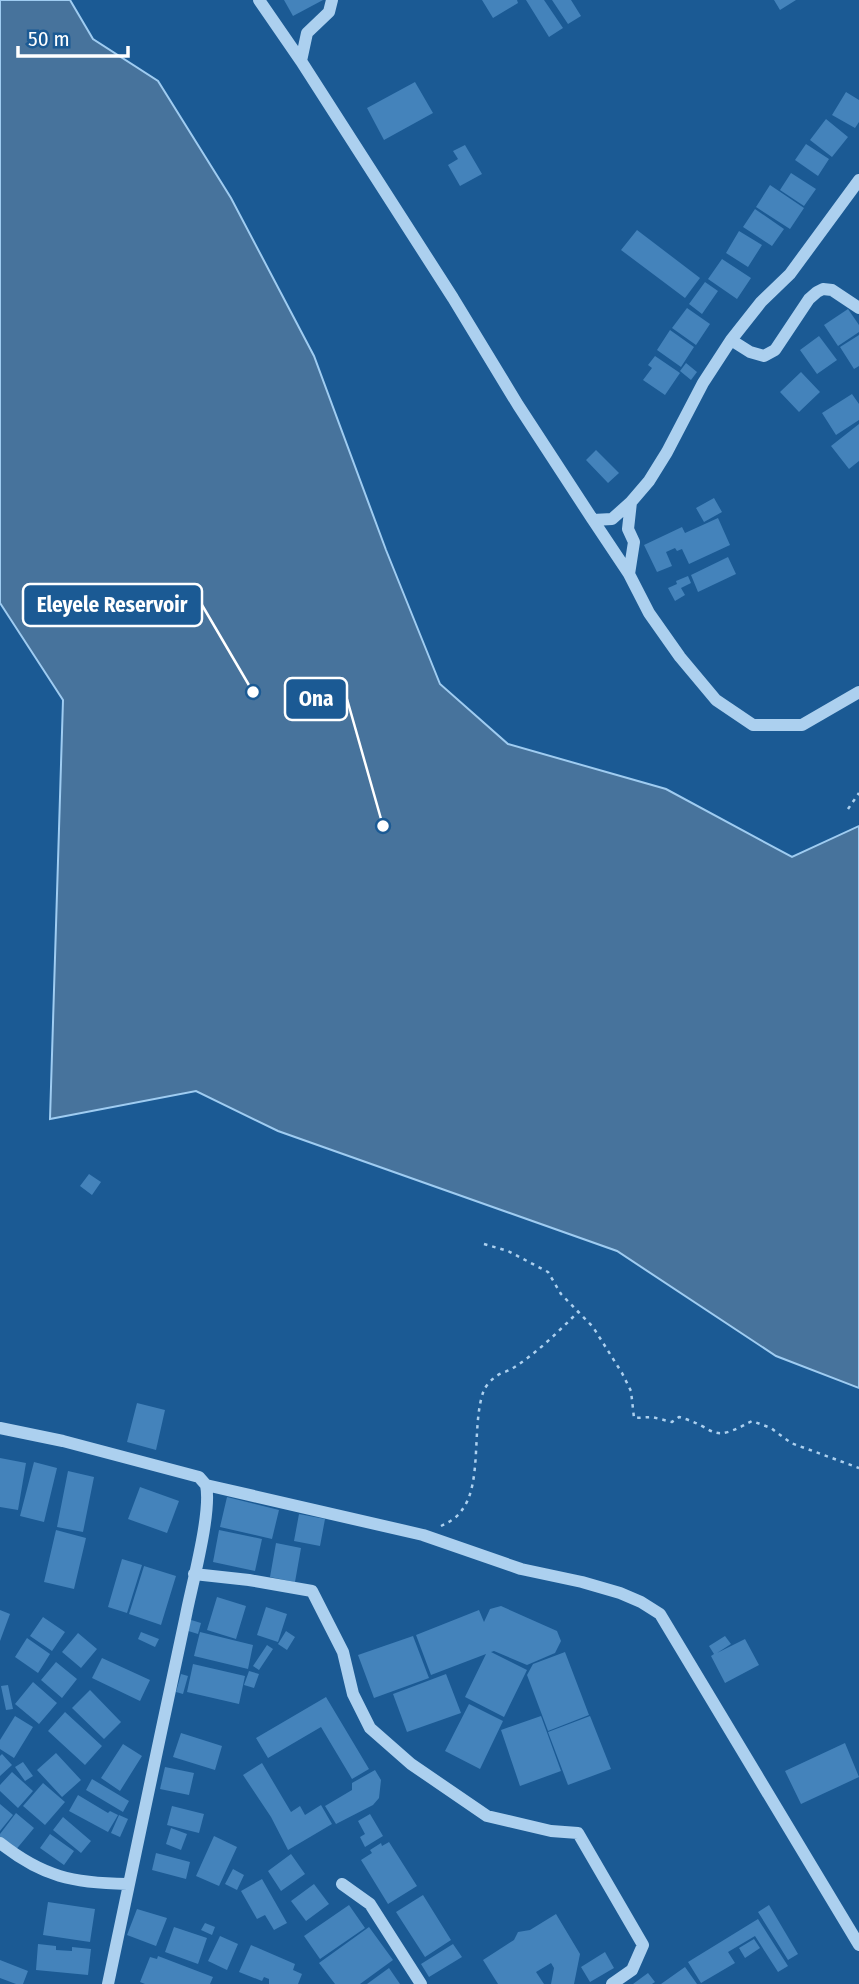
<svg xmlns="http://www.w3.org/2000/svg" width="859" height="1984" viewBox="0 0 859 1984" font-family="'Fira Sans Condensed',sans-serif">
	<rect width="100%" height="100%" fill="#1b5a94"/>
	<!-- water -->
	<path fill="#47739c" stroke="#9fccf1" stroke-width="2" d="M0,0H70L93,39L158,81L231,198L314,356L386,550L440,684L508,744L666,789L792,857L859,826V1388L776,1356L617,1251L278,1131L196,1091L50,1119L63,700L0,603Z"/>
	<!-- building -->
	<path fill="#4483bb" d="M284,0H323L293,16Z
		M482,0H517L518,3L493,18Z
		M526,0H544L563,28L549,37Z
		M552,0H571L581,16L568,24Z
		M774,0H796L780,10Z
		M415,82L433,113L384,140L367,108Z
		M846,92L859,100V122L855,128L832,115Z
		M826,119L848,137L832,157L810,140Z
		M806,144L829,159L818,176L795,160Z
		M465,145L482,174L460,186L448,165L458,159L453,151Z
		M791,173L816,189L804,206L780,190Z
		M770,185L804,208L790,229L756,207Z
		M755,209L784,229L772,246L743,227Z
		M637,230L700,278L685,298L621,250Z
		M739,231L762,245L748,267L726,253Z
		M722,259L751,278L737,299L708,279Z
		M705,282L718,291L702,314L689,304Z
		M687,308L710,324L696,345L672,328Z
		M848,309L859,325V332L838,346L824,325Z
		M670,330L694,347L681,367L657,350Z
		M859,335V366L854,369L840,347Z
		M819,336L837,360L817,374L800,350Z
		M655,356L680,373L665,395L643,380L652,368L648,365Z
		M686,363L697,372L691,380L680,371Z
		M801,372L820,392L799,412L780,392Z
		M852,394L859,404V420L836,435L822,413Z
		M859,424V461L849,469L831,446Z
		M596,450L619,473L608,483L586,460Z
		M714,498L722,512L704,522L696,508Z
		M718,518L730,545L689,564L682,549L677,551L675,548L666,552L672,566L657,572L644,545L682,527L685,533Z
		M728,557L736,574L698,592L691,575Z
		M688,576L691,583L681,588L685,595L675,601L668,588L677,584L676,581Z
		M89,1174L101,1182L92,1195L80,1186Z
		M137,1403L165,1410L156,1450L127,1442Z
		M0,1458L26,1463L18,1510L0,1507Z
		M34,1462L57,1468L44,1522L20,1516Z
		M68,1471L94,1477L83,1532L57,1527Z
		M140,1487L179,1501L167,1533L128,1519Z
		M227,1497L279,1510L272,1539L220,1527Z
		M299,1514L325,1519L320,1546L294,1541Z
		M56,1530L86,1538L74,1589L44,1582Z
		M219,1530L262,1539L255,1571L213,1562Z
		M276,1543L301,1548L295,1582L270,1577Z
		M122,1559L142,1565L127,1613L108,1607Z
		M144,1566L176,1576L161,1625L129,1614Z
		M217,1597L246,1606L236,1639L207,1630Z
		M501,1606L557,1631L561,1641L555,1653L527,1665L494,1651L491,1652L527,1670L504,1717L465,1697L486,1654L431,1675L416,1635L479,1610L484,1622L490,1609Z
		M266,1607L287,1614L278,1642L257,1635Z
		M0,1610L10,1614L0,1641Z
		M43,1617L65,1632L52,1651L30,1636Z
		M188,1619L201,1623L198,1634L185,1630Z
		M286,1631L295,1637L287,1650L278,1644Z
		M141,1632L159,1639L155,1647L138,1639Z
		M200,1632L253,1645L248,1669L194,1656Z
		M78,1633L97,1649L81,1668L62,1652Z
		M413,1636L429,1678L374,1698L358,1655Z
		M725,1636L731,1644L717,1653L745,1639L759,1665L725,1683L711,1656L714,1654L709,1646Z
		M27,1638L50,1654L38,1673L15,1657Z
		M267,1645L273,1649L259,1670L253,1666Z
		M565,1652L589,1715L548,1731L527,1675L533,1664Z
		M102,1658L150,1680L140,1701L92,1678Z
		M56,1662L77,1679L62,1698L41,1680Z
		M193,1664L245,1676L239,1704L187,1692Z
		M249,1671L259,1674L254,1688L244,1685Z
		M181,1674L188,1676L183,1694L176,1692Z
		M446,1674L461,1713L407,1732L393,1694Z
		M33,1682L57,1703L39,1724L15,1704Z
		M8,1685L13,1709L6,1710L1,1686Z
		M90,1690L121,1722L104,1739L72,1708Z
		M326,1697L369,1769L352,1779L321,1727L268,1758L256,1738Z
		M469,1704L503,1721L480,1769L445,1751Z
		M65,1712L102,1746L85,1765L48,1731Z
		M15,1716L33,1727L14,1758L0,1749V1740Z
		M541,1716L561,1771L520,1786L501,1730Z
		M590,1716L611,1769L568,1785L548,1732Z
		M181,1733L222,1746L215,1770L173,1757Z
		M845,1743L859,1777L801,1804L785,1771Z
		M123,1744L142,1756L120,1791L101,1778Z
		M56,1753L81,1780L62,1797L37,1770Z
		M2,1754L12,1765L0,1776V1756Z
		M23,1762L33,1776L25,1781L15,1767Z
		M262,1763L291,1812L300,1806L305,1815L321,1805L332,1824L288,1850L271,1817L243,1775Z
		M165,1767L194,1773L189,1795L160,1789Z
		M375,1770L381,1780L379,1798L373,1805L336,1824L325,1806L352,1790V1783Z
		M12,1772L33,1791L18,1808L0,1791V1785Z
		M92,1779L129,1801L123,1812L86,1790Z
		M43,1783L65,1802L45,1825L23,1806Z
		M78,1795L108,1813L110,1811L118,1815L108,1832L69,1811Z
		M0,1804L13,1815L0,1831Z
		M172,1806L204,1814L199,1833L167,1825Z
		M16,1813L34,1828L14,1852L0,1841V1834Z
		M370,1814L383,1836L365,1847L360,1837L365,1834L358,1821Z
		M119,1815L128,1819L120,1837L111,1833Z
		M63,1817L91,1841L81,1853L53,1830Z
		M171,1828L187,1834L181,1850L166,1844Z
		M50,1834L74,1851L64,1865L40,1848Z
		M214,1836L237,1847L219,1886L196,1876Z
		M389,1842L417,1886L388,1904L361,1860L372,1853L370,1850L381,1843L382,1846Z
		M156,1853L190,1862L186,1879L152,1870Z
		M291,1854L305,1874L281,1891L268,1871Z
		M233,1869L244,1875L237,1890L225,1884Z
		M262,1879L287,1923L274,1930L265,1915L257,1919L241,1891Z
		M314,1884L329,1904L306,1921L291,1901Z
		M423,1895L451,1940L425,1957L396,1912Z
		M48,1902L95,1909L90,1942L43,1935Z
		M349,1905L365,1928L320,1959L304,1936Z
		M769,1905L798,1954L788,1960L758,1912Z
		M137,1909L167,1918L156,1946L127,1935Z
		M556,1914L580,1954L574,1984H551L554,1968L551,1963L536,1972L544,1984H498L483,1960L514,1940L518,1932L530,1930Z
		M758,1919L788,1966L778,1972L755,1936L728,1952L735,1963L701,1983L688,1962Z
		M205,1923L215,1927L212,1935L201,1930Z
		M174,1927L207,1938L198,1964L165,1952Z
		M369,1927L393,1960L360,1984H335L319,1963Z
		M220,1936L238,1944L227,1970L208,1961Z
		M754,1939L760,1948L745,1958L739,1948Z
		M38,1944L56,1946V1950L72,1951V1947L91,1949L88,1975L36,1970Z
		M453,1944L462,1957L429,1977L421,1964Z
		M251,1945L295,1964L293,1970L302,1974L298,1984H269V1979L264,1977L262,1981L239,1972Z
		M605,1952L614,1968L590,1982L581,1967Z
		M158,1956L213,1977L210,1984H145L140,1982L150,1957L157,1959Z
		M0,1960L28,1971L23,1984H16L0,1978Z
		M685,1967L697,1984H661Z
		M389,1968L400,1984H367Z
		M648,1973L655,1982L652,1984H633Z"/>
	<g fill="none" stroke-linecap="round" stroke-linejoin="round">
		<!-- path -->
		<path stroke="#acd0ef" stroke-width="2.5" stroke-dasharray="3.5 5" stroke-linecap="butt" d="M848,809L859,793
			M484,1244L508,1251L548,1272L561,1294L593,1327L622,1373L631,1391L634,1418L652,1417L672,1422L679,1417C719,1428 708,1445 752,1421L771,1428L791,1443L859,1468
			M441,1526C449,1522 457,1518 462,1510C483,1483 471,1423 484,1390C486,1386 490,1381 494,1378C499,1373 507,1372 513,1368C537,1353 558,1332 578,1312"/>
		<!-- minor -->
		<path stroke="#acd0ef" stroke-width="12" d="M259,0L301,61L453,298L518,405L593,520L612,519L631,502L649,481L667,452L703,383L731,340L761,302L790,274L859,180
			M301,61L307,33L329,12L332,0
			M731,340L750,352L764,356L775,350L809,299L817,292L823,289L832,290L859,308
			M593,520L629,574L649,613L680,657L716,700L753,725H802L859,692
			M629,574L634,542L628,529L631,502
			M0,1428L63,1441L199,1477L206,1485L423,1535L521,1569L582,1582L620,1593L641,1602L660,1614L859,1945
			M194,1574L249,1580L312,1591L343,1652L353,1694L370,1728L411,1764L487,1816L551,1831L578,1833L643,1945L632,1970L612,1984
			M0,1843C43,1877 73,1883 127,1884
			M342,1884L370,1904L421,1984
			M108,1984C133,1861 160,1738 186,1615C192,1584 212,1512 206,1485"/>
	</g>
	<!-- callouts -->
	<path fill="none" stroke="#fff" stroke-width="2.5" d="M253 692L202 605M383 826L347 699"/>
	<g fill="#fff" stroke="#1b5a94" stroke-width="2.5">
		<circle cx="253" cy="692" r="7"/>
		<circle cx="383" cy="826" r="7"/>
	</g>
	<g fill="#1b5a94" stroke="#fff" stroke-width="2.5">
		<rect x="23" y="584" width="179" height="42" rx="7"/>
		<rect x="285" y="678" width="62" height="42" rx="7"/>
	</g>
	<g font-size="21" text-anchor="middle" font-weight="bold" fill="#fff">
		<text x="112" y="612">Eleyele Reservoir</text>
		<text x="316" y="706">Ona</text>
	</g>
	<!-- scale -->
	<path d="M18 46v10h110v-10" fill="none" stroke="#ffffff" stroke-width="3.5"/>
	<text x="28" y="46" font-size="21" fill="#ffffff" stroke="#1b5a94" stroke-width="5" paint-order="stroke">50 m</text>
</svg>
